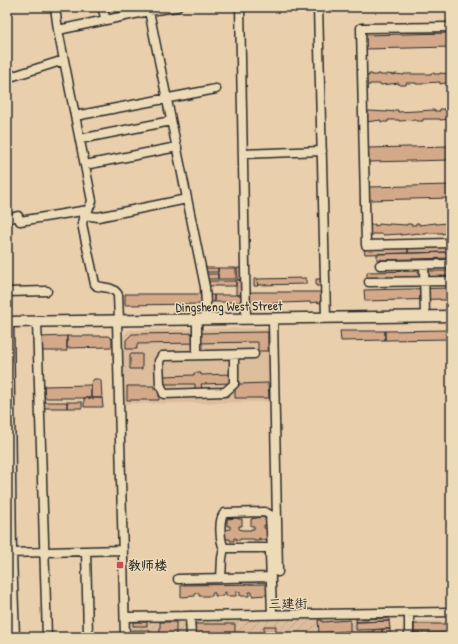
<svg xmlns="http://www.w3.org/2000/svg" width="458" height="644" viewBox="0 0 458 644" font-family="'Patrick Hand','LXGW WenKai TC',sans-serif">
	<defs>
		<pattern id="industrial-furrows" width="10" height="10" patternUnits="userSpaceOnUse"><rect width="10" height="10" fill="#dcbe9d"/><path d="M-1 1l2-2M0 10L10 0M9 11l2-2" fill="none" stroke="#bda387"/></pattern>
	</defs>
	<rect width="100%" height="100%" fill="#eacfad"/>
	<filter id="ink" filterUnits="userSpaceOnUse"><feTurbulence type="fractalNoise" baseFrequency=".025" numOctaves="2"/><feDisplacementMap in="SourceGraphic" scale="8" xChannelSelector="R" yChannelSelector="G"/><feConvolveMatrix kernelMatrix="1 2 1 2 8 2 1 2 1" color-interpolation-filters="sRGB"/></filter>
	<g filter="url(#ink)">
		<!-- built -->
		<path fill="#dcbe9d" d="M269,328L270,402L123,404L122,337L129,330Z
			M411,621H451V637H411Z"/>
		<!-- industrial -->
		<path fill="url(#industrial-furrows)" d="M390,616L391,637H129L128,621Z"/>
		<!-- building -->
		<path fill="#d3a98a" stroke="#2b2b2b" d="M451,33V47L365,49L364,35Z
			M449,72H451V83L450,82L440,84V82L423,83V84H416V83H406V85H399V83L381,85V84H370V85H366V76H369V74H372V75H377V74H380V75H387V74L395,75V74L404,75V74H431V73H434V74H440V73L449,74Z
			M440,109H444V110L451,109V120L450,119L440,120V119H423V121H416V120L399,121V120H388V122H381V120L366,122V112H369V111L387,112V111L394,112V110H398V112L434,110V111H440Z
			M451,146V160L368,162V148Z
			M451,185V198L369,200V187Z
			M416,223H419V225L436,223V224L447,223V224H451V232L442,234V233H426V234H419V233L401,235V234L383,235V234H372V236H368V226H371V225L375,224V226L379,225V224L389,225V224L407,225V224H411V225H416Z
			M451,247V252L408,253V248Z
			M408,248V253L365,254L364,249Z
			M451,252V258L377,260V254Z
			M206,268H218V272H206Z
			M218,268H236V279H218Z
			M237,268H244V280H238Z
			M421,271V279L367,280V272Z
			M428,271H451V279H428Z
			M207,274H218V279H207Z
			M306,278V284L258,285L257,279Z
			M254,279H257L258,286H254Z
			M316,279H322V286H316Z
			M236,280H244L242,295H236Z
			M209,281H236V286H209Z
			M451,288V300H440V299L365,301L364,290Z
			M250,292H322V302L320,303L316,302L310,303V302L253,304L250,303Z
			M125,294H202V304L125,305Z
			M209,295H214V302H209Z
			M214,295H242V302H214Z
			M451,330V339L385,340V331Z
			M340,331H385V340L341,341Z
			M268,332V351H258V342L137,344V349H126V340L132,334Z
			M67,336V351H41V337Z
			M67,336H108L112,339V347L67,348Z
			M130,354H142V369H130Z
			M194,373H201V375L232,374V383L201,384L202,388L195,389V384H163V376L194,375Z
			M94,379H98L101,381L102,398H91V383Z
			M268,383L269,398H235V386H239V384Z
			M91,385V398H45L44,386Z
			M127,386H154V389H159V400H127Z
			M84,398H102L103,407H84Z
			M44,402H67V408H44Z
			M67,402H82V408H67Z
			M262,517L265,518L266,525H264V528L270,530V539L260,540V538H259V540H254V539H240V540H236V538H234V541H230V539H223V530L230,529V526H227V519L238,518V519H242V526H239V529H240L241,530H251V529H254V526H251V519Z
			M267,584V595L252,596V592H249V596H240V592H236V596H226V592H224V596H215V593H212V596H199V593H195V596L181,597V585Z
			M389,618V621L356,622V619Z
			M318,620H322V622L350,620V633H348V631L337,632V633H331V632L319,633Z
			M389,621L390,629L356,630V622Z
			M133,622H147V626H133Z
			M160,622H176V637H160Z
			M195,624H235V635H195Z
			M414,624H451V633H414Z
			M264,626H276V637H264Z
			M382,629V637H373V630Z
			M382,629H390V637H382Z
			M132,630H150V635H132Z
			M373,632V637H358V633Z
			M310,634V637H286V635Z
			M130,635H150V637H130Z
			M213,635H235V637H213Z"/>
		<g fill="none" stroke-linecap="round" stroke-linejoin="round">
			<!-- minor casing -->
			<g stroke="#2b2b2b" stroke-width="11">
				<path id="minor" d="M55,7L58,30L92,201C90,209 83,214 82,224L95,284L97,286C105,288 114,287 118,295L119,321
					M102,7L106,20
					M240,7L246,319
					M318,7L326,318
					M149,11L205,287L207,319
					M451,27L361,28L366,245L451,243
					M58,30L149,11L177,7
					M7,78L64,60
					M75,116L216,89
					M80,139L171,121
					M243,154L322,151
					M85,165L177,147
					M84,215L98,217L187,199
					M7,219L18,216L20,221L88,210
					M380,265L451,264
					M424,265L425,317
					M369,282L451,281
					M7,292L47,291
					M273,319L278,572
					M197,320V355
					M117,321L125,637
					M9,322L12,556L15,637
					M37,322L47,636
					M234,355V384L225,392L164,394L160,384L159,361L162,356H164L254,354
					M272,548H224C220,541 218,517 225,513L265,512L270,515L272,548L270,552L272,615
					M86,551L88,635
					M8,553L123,550
					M221,578L222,558L224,548
					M178,579L271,577
					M409,613V637
					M190,616L191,637
					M125,617L451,612"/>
			</g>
			<!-- major casing -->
			<g stroke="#2b2b2b" stroke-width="13">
				<path id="major" d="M7,322L451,316"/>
			</g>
			<!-- minor -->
			<use href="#minor" stroke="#eddbb8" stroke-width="8"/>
			<!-- major -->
			<use href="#major" stroke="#eddbb8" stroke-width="10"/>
		</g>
	</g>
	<!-- markers -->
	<rect fill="#d1495b" stroke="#eddbb8" stroke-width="1.5" x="116" y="561" width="8" height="8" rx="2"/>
	<g text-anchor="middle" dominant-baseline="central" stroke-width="3" stroke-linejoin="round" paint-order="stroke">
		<!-- street labels -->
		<g font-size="13" fill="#2b2b2b" stroke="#eddbb8">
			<text transform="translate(229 306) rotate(-1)">Dingsheng West Street</text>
			<text transform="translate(288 603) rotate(-1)">三建街</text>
		</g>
		<!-- poi labels -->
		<g font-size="13" font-weight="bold" fill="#2b2b2b" stroke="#eddbb8" text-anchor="start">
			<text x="128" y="565">教师楼</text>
		</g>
	</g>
	<!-- margin -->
	<rect width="458" height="644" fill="none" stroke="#eddbb8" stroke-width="24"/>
	<rect x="12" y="12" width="434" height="620" fill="none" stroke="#2b2b2b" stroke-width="1.5" filter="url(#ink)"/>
</svg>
